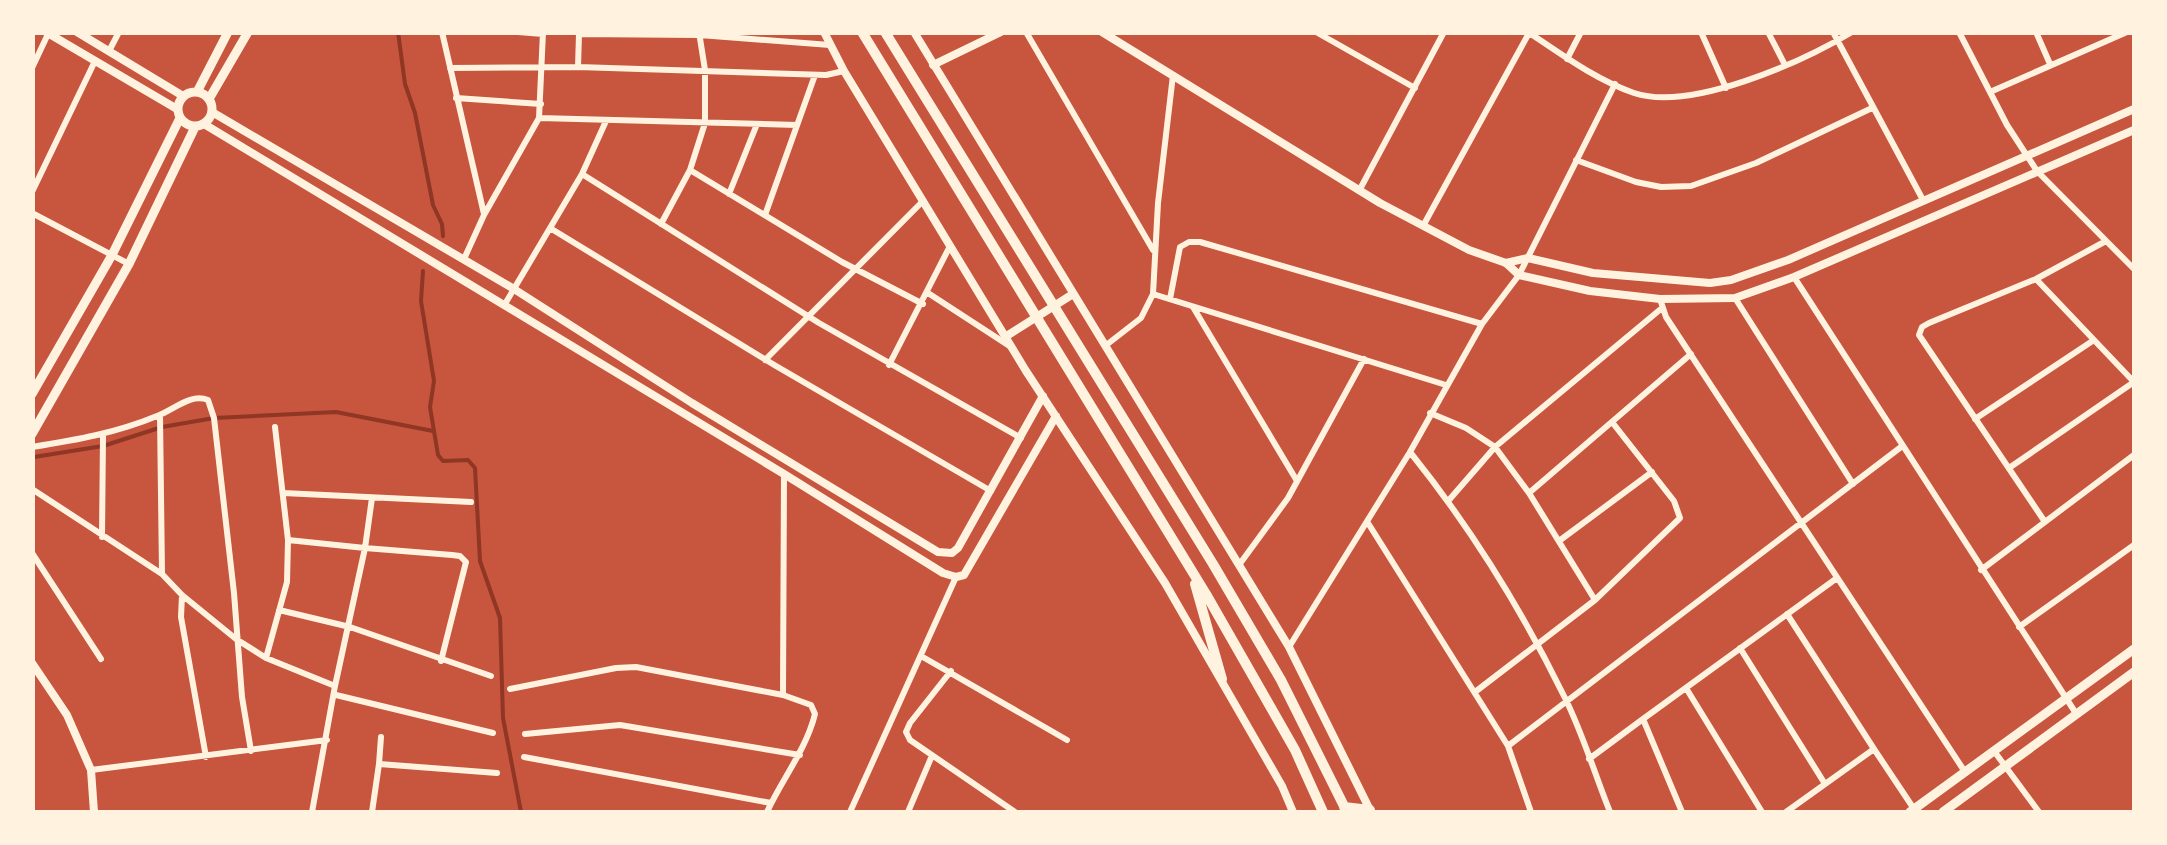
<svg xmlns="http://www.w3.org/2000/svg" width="2167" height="845" viewBox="0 0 2167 845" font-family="'Times New Roman',serif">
	<rect width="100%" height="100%" fill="#c8553d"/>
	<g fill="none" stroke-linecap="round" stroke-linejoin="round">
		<!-- stream -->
		<path stroke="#8f3625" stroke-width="4" d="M398,32L405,84L415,113L433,205L442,224L443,236
			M423,271L421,301L434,381L430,407L438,455L443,461L468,460L475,468L480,561L500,618L503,718L521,812
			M34,457L103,446L162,427L214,418L336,412L433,431"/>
		<!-- minor -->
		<path stroke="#fff3e0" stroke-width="6" d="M442,32L484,214
			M518,32L543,34
			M699,32L705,70V123L690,170L842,262L923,304
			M1026,32L1153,250
			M1316,32L1415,88
			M1528,32C1561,54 1596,80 1634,93C1691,112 1802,62 1852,32
			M1701,32L1726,88
			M1768,32L1785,65
			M1833,32L1923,200
			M1959,32L2007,125L2037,171L2134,269
			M2036,32L2050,64
			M579,34L700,35L830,45
			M109,51L119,32
			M1567,59L1581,32
			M578,67L579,34
			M32,68L48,34
			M450,68L578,67L826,75L844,71
			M1990,92L2127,32
			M456,98L541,104
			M539,118L797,125
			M1576,160L1636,182L1661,187L1691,186L1756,163L1872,108
			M582,174L606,121
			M1359,191L1444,32
			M32,192L95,61
			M729,194L757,124
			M32,213L129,264
			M765,215L815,75
			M661,224L690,170
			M1423,226L1529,33
			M550,228L776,366L991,491
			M464,259L484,215L539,118L543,32
			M1794,277L2077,715
			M2036,279L2134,382
			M928,293L1011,347
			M1153,294L1446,385
			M1735,298L1853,484
			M1170,299L1180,247L1189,242H1200L1482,324
			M1660,299L1666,317L1965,772
			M505,304L582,174L819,323L1021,438
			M1193,307L1297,481
			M1105,346L1141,318L1153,294L1158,203L1173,75
			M765,360L923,201
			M889,365L950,246
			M1430,413L1466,428L1495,447L1662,308
			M160,415L162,574
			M1975,419L2094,340
			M275,427L288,540
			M32,447C76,440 116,433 157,416C174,410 190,393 208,400L214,418L234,593L242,697L251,751
			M1410,452C1471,528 1522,610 1565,698C1583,734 1595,775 1610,812
			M2009,468L2134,382
			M32,489L162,574L182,595L236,639L266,658L335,686L312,812
			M283,493L471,502
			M1529,493L1691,354
			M1449,500L1495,447L1529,493L1595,600
			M2045,522L1919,335L1922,327L1929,323L2036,279L2106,241
			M1368,523L1508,746
			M102,537L103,436
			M1559,541L1652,472
			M32,553L101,659
			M1239,565L1288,498L1364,359
			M1981,570L2134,455
			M182,595L181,617L206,757
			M279,610L350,627L491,676
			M1787,614L1874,749
			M2019,627L2134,545
			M1289,647L1410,452L1482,324L1519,275L1615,84
			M1740,648L1825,784
			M921,656L1067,740
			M266,658L287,582L288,540L365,548L372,498
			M951,671L910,723L906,732L910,740L1015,812
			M335,686L365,548L452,555L460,556L466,562L441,661
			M1686,688L1762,812
			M510,689L616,668L636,667L783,695L811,705L815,714C806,750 782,779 767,812
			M1475,692L1595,600L1680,518L1674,501L1612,422
			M336,695L493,733
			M783,695L784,474
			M1643,719L1837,578
			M525,734L620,725L800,755
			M381,737L379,764L497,773
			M1994,751L2039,812
			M524,757L771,803
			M1589,759L1643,719L1682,812
			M91,770L327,740
			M372,812L379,764
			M850,812L956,577
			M908,812L931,758
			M1531,812L1508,746L1901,447
			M1786,812L1874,749L1914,809"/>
		<!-- tertiary -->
		<path stroke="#fff3e0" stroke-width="8" d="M46,32L177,109
			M77,32L183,96
			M824,32L844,71L1026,371L1165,583L1282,786L1293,812
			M914,32L1289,647L1371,812
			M1102,32L1380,203L1469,250L1506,263L1519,275L1590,291L1660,299L1735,298L1794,277L2134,130
			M933,65L1001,32
			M212,112L514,289L692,403L938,552L952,553L958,548L1043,396
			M204,124L784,474L943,573L956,577L964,575L1056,416
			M1506,263L1528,258L1593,273L1710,283L1731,280L1788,260L2134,109
			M1005,337L1073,294
			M32,663L67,715L91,770L94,812"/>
		<!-- secondary -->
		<path stroke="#fff3e0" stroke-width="9" d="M178 109a17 17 0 1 1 34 0a17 17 0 1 1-34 0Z
			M197,92L228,32
			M209,99L248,32
			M32,394L112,255L180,118
			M32,434L129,264L195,127"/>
		<!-- primary -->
		<path stroke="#fff3e0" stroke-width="9" d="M1910,812L2134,649
			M1943,812L2134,672"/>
		<!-- trunk -->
		<path stroke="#fff3e0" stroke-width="10" d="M862,32L1206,594L1295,750L1323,812
			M885,32L1213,564L1281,680L1347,812
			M1195,584L1222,679
			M1344,807L1370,810"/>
	</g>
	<!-- border -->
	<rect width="2167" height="845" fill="none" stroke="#fff3e0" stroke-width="70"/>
</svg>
